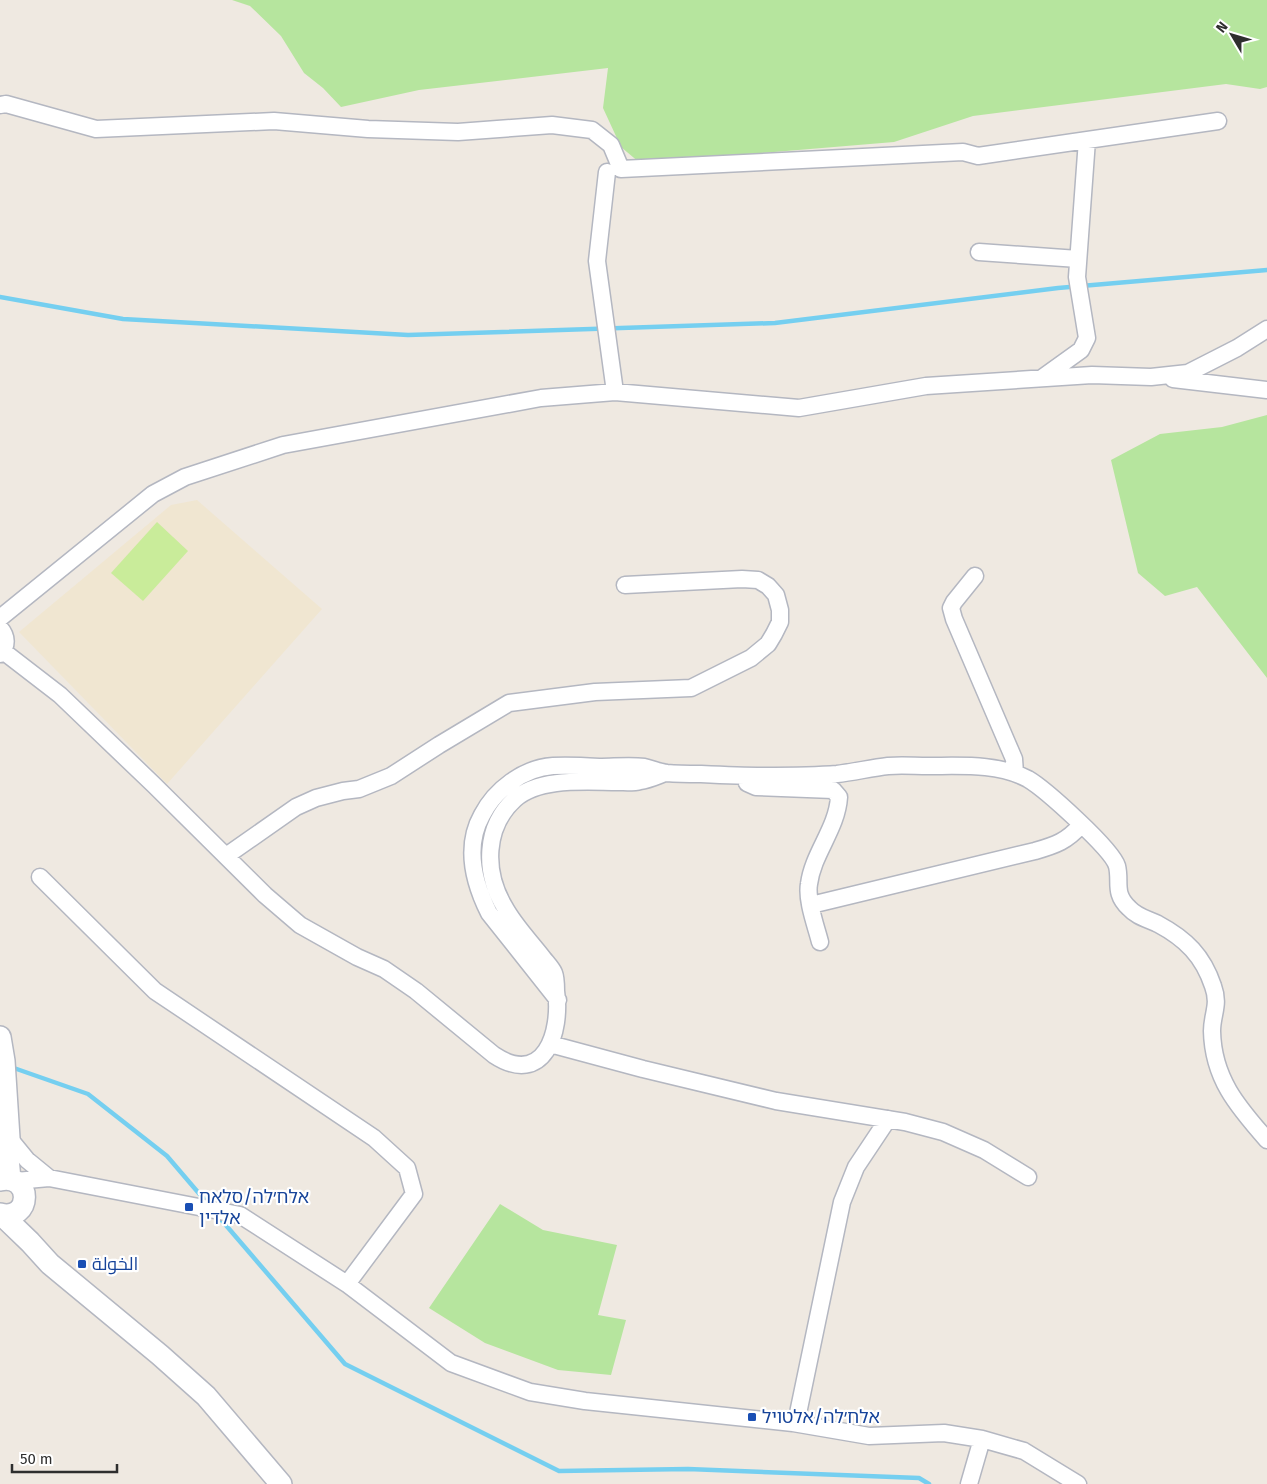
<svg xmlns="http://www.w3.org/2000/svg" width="1267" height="1484" viewBox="0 0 1267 1484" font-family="'Fira Sans',Cairo,'Noto Sans Hebrew',sans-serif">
	<rect width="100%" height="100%" fill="#efe9e1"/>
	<!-- education -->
	<path fill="#f0e6d1" d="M197,500L322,609L167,784L19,632L171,505Z"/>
	<!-- green -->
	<path fill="#b6e59e" d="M232,0H1267V87L1260,89L1226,84L973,116L894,142L640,163L621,147L603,108L608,68L419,90L341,107L323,88L304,73L281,36L250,6Z
		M1267,415V678L1197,587L1165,596L1138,573L1111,460L1160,434L1222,427Z
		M500,1204L543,1230L617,1245L598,1315L626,1320L611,1375L558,1370L485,1343L429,1308Z"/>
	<!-- pitch -->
	<path fill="#c9ec9a" d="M157,522L188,551L143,601L111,573Z"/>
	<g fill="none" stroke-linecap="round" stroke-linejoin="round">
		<!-- stream -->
		<path stroke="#75cff0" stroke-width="4.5" d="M0,297L123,319L408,335L775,323L1058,288L1267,270
			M11,1067L88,1094L167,1156L208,1204
			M218,1216L345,1364L559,1471L688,1469L919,1478L929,1484"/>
		<!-- minor casing -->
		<g stroke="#b4b7c1" stroke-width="19">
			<path id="minor" d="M0,105L6,104L96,129L274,121L368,129L458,132L552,125L592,130L611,145L621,169L963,152L978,156L1218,121
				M607,172L597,261L615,392
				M979,252L1078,259
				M1042,378L1081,350L1087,338L1077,277L1087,140
				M1173,379L1267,390
				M975,576L954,602L951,608L954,619L1014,759L1015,773
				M0,618L153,494L185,477L283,445L541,398L615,392L799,408L926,386L1092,375L1151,377L1188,373L1237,348L1267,329
				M0,628C7,636 8,646 0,654
				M3,651L60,695L154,785L265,895L300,925L357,957L384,969L416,991L494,1055C544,1088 562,1032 556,991C556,986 556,978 554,973C552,968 546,962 543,958C530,941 514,925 504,906C484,872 484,827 515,799C540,777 587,782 618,782C625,782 633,783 640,781C649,780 657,776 665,773
				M747,783L756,787L833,790L839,797C837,829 813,853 809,884C806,900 816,926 820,942
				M226,856L296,807L316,798L343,791L359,789L391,776L439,745L509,703L595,692L691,688L751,658L768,644L774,634L780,622V610L776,595L768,586L758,580L742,579L625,585
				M40,877L155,991L374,1138L407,1168L414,1194L347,1284
				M811,905L1035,851C1056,845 1067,841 1081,825
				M558,1000L489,913C474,883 464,847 482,815C495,790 523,768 553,766C568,765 584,766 599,767C614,767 630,765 644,767C652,769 659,772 667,773C678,774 689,774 701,774C721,775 742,776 763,776C788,776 813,776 837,774C854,772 871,768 888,766C901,765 915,766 928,766C960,766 998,763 1028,779C1045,789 1112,849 1117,866C1121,882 1113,893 1129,908C1137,917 1148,919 1158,924C1186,939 1203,956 1213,986C1220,1005 1212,1014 1212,1031C1213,1078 1237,1106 1267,1140
				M550,1044L643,1069L776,1101L905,1122L943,1132L984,1150L1028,1177
				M9,1138L27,1160L49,1178
				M16,1181L49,1178L240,1215L347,1284L451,1363L530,1392L585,1401L793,1423L869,1436L944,1433L982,1439L1024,1451L1078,1484
				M796,1423L842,1202L856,1167L888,1119
				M969,1484L982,1439"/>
		</g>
		<!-- tertiary casing -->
		<g stroke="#b4b7c1" stroke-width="24">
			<path id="tertiary" d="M0,1037L4,1061L9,1138L8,1158L10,1179
				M0,1180C33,1173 32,1222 0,1214
				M2,1215L30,1242L50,1264L160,1355L206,1396L281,1484"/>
		</g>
		<!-- minor -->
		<use href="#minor" stroke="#fff" stroke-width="16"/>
		<!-- tertiary -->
		<use href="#tertiary" stroke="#fff" stroke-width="21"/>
	</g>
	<!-- markers -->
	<g fill="#1a4fb4" stroke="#fff" stroke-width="2">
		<rect x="184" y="1202" width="10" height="10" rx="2.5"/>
		<rect x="77" y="1259" width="10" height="10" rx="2.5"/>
		<rect x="747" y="1412" width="10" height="10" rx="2.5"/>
	</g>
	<g text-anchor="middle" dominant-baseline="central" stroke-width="4.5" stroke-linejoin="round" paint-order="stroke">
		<!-- transit labels -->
		<g font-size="18" fill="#164399" stroke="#fff" text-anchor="start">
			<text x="199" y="1197">אלח׳לה/סלאח<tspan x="199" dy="21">אלדין</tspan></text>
			<text x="92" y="1264">الخولة</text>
			<text x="762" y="1417">אלח׳לה/אלטויל</text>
		</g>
	</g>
	<!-- north arrow -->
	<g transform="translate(1232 35) rotate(308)" stroke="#ffffff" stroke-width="4" paint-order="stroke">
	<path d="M0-4L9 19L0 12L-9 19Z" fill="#2e2e2e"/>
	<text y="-8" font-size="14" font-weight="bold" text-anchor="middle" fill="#2e2e2e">N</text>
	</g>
	<!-- scale -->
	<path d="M12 1464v8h105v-8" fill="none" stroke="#2e2e2e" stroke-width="2.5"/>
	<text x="20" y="1464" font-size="15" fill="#2e2e2e" stroke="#ffffff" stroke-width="4" paint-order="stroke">50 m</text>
</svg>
